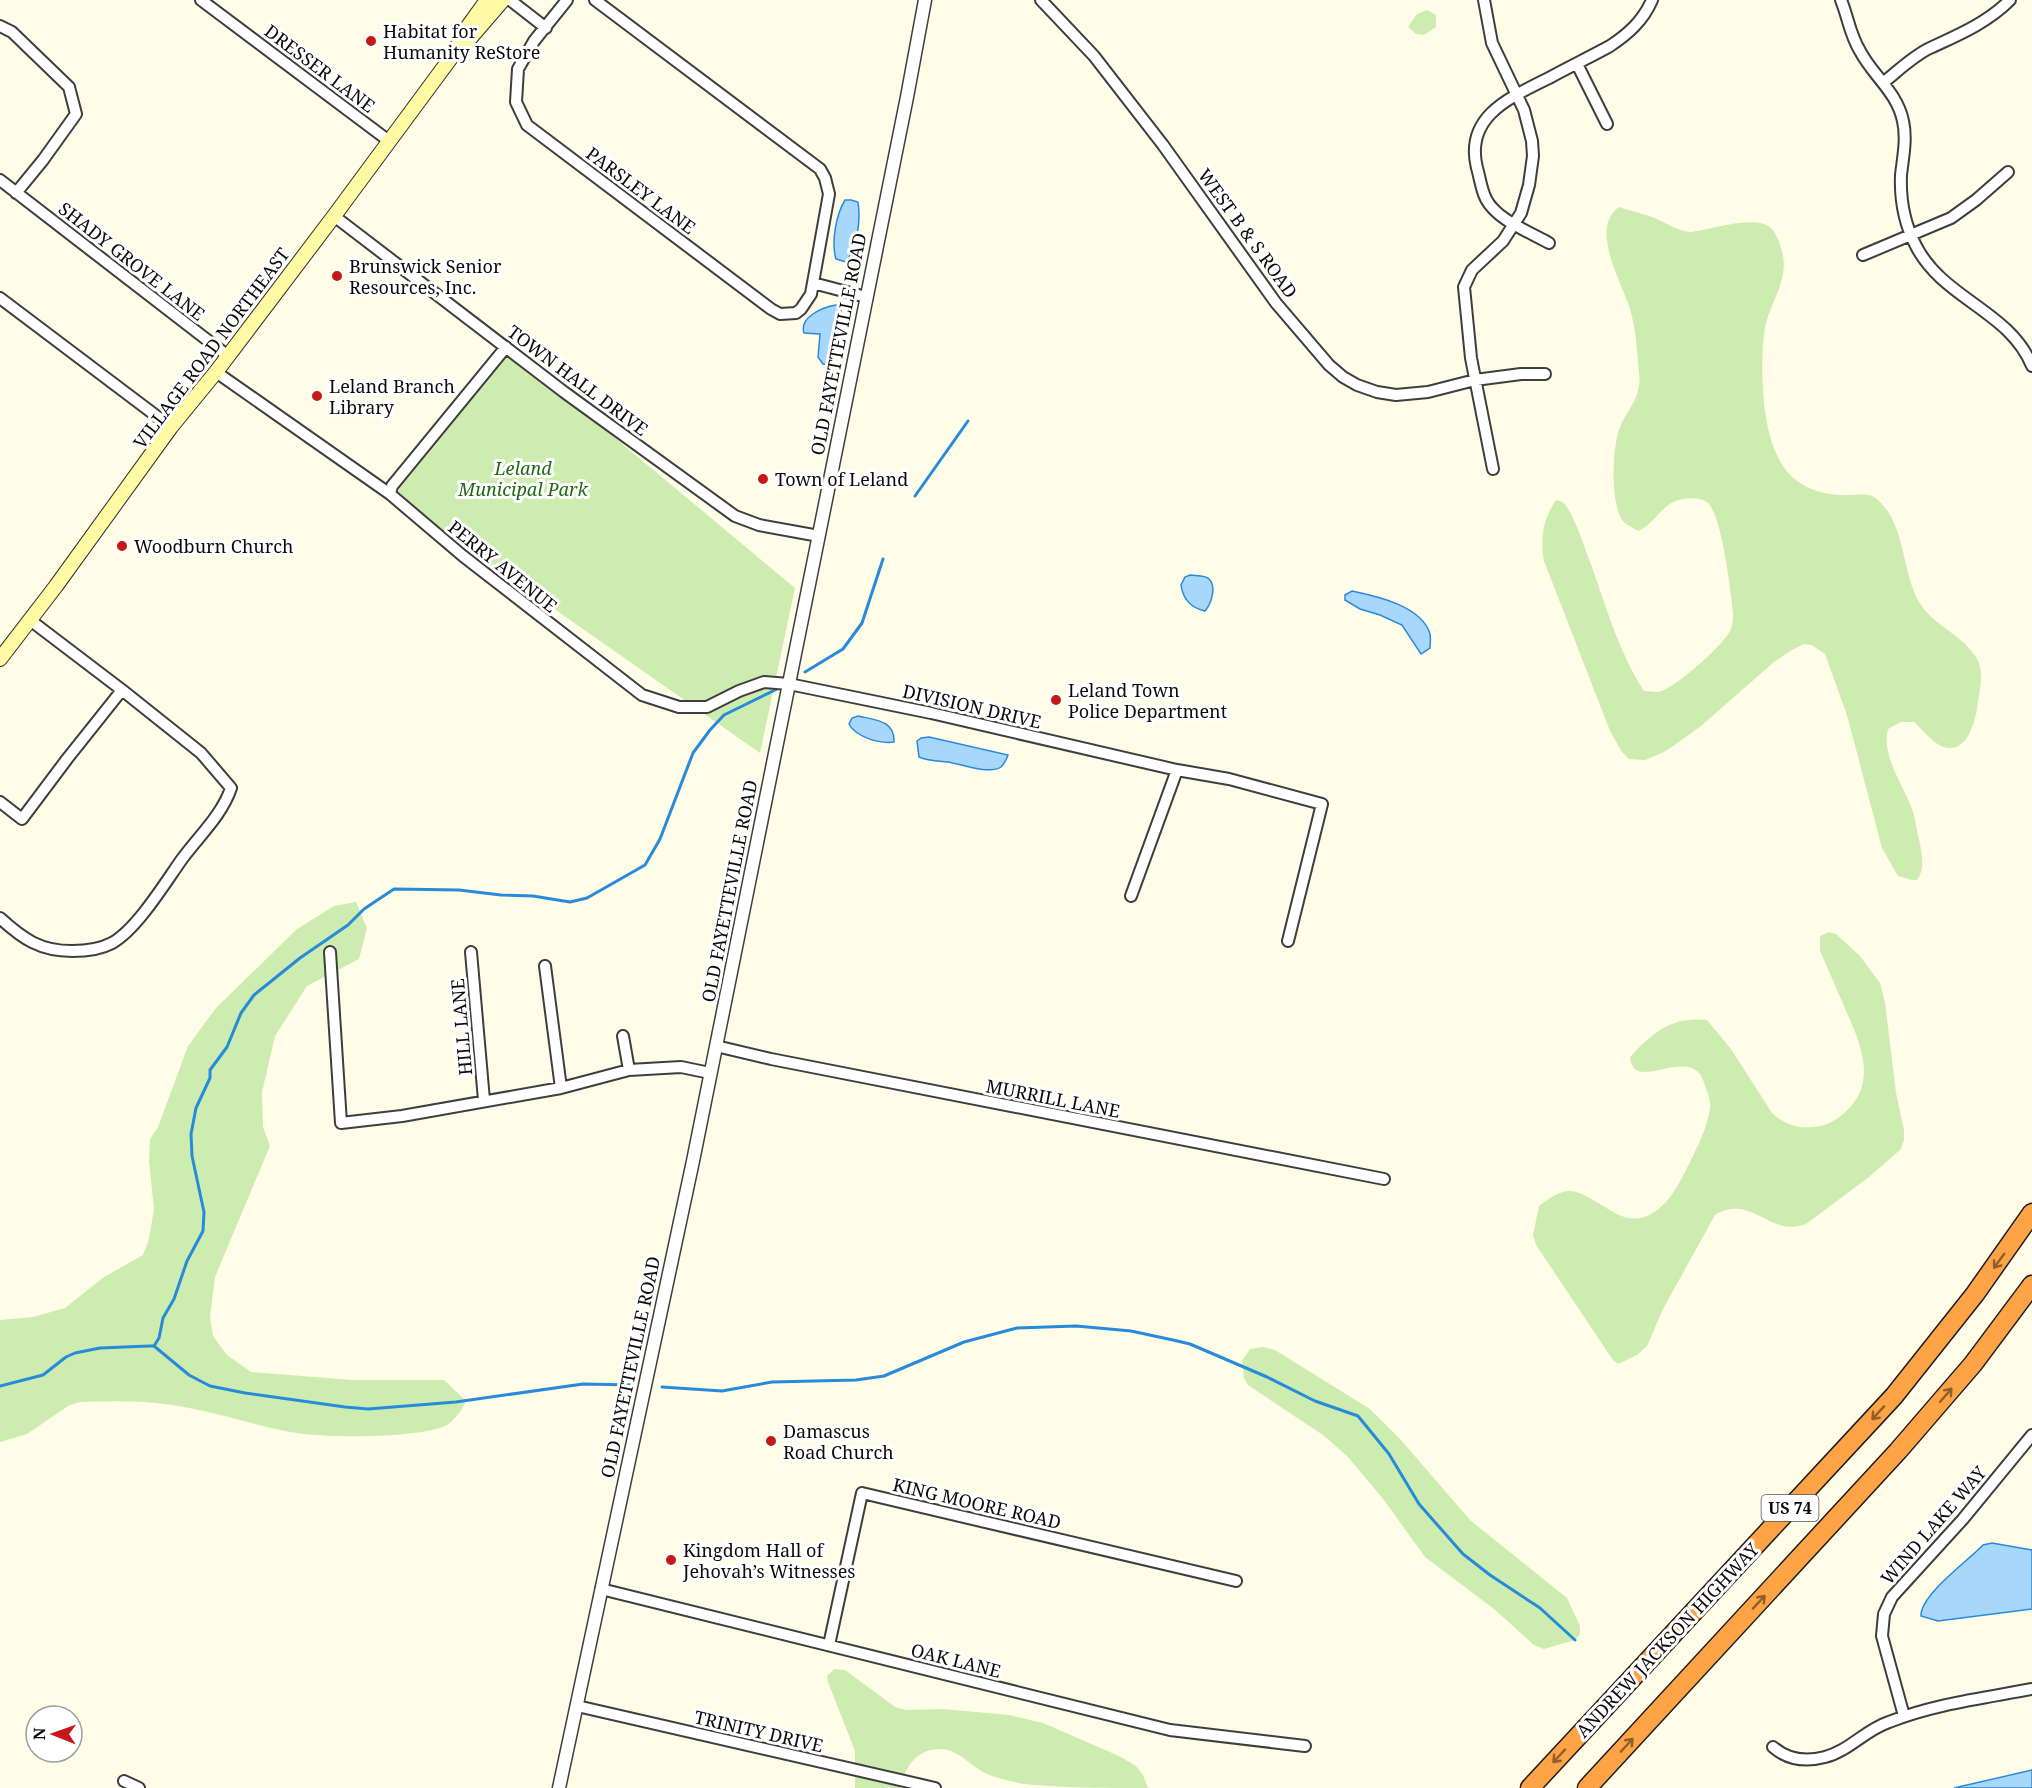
<svg xmlns="http://www.w3.org/2000/svg" width="2032" height="1788" viewBox="0 0 2032 1788" font-family="'Noto Serif',serif">
	<rect width="100%" height="100%" fill="#fffce8"/>
	<!-- green -->
	<path fill="#ccedaf" d="M1427,10L1436,15V27L1424,35L1416,34L1408,27L1417,14Z
		M1619,207C1629,210 1639,213 1649,216C1662,220 1678,232 1691,232C1711,230 1755,214 1771,228C1776,233 1779,241 1781,248C1792,280 1767,304 1764,334C1760,368 1762,424 1777,455C1791,486 1819,496 1851,495C1863,495 1871,492 1880,502C1906,528 1902,572 1919,602C1933,626 1964,635 1977,659C1985,673 1979,692 1977,708C1974,727 1965,756 1941,746C1932,742 1922,729 1914,722H1901L1888,729C1881,757 1904,785 1913,812C1916,822 1917,833 1920,844C1922,856 1925,869 1917,880H1912L1898,876L1882,848L1847,715L1825,654L1812,645L1804,644L1792,650L1774,662L1701,726L1666,751L1645,760L1629,759L1622,752L1610,731L1544,561C1540,538 1543,519 1556,500C1562,501 1564,503 1567,507C1577,523 1582,541 1589,559C1605,603 1618,651 1644,691C1648,691 1654,692 1658,692C1675,689 1722,646 1730,631C1733,625 1733,619 1733,612C1730,588 1723,522 1709,504C1702,496 1686,498 1678,500C1660,506 1655,524 1638,531C1634,528 1626,525 1623,521C1610,505 1612,446 1620,427C1629,406 1642,398 1639,372C1637,351 1636,329 1630,309C1622,283 1589,228 1619,207Z
		M506,347L795,588L760,753L390,494Z
		M356,902L367,928L359,959L307,986L275,1036L262,1092L263,1127L270,1146L215,1277L210,1317L213,1336L227,1355L251,1372L353,1380H444L466,1401C463,1408 457,1417 450,1423C429,1439 325,1438 297,1433C255,1426 214,1411 172,1405C142,1400 110,1401 80,1402L68,1406L27,1434L0,1442V1320L33,1317L65,1308L104,1277L143,1255L149,1239L154,1209L149,1161L150,1139L158,1127L188,1046L216,1008L297,929L334,906Z
		M1829,932L1836,934L1860,956L1880,983L1885,1002L1896,1093L1904,1130V1140L1901,1149L1869,1177L1806,1224C1769,1238 1752,1193 1715,1215L1663,1309L1647,1346L1637,1355L1618,1364L1613,1360L1536,1245L1533,1235L1539,1206C1550,1198 1562,1188 1576,1192C1588,1195 1605,1208 1617,1214C1650,1231 1673,1197 1685,1172C1695,1151 1707,1131 1710,1108C1711,1100 1708,1093 1705,1086C1704,1082 1702,1076 1699,1073C1679,1052 1633,1092 1630,1057C1653,1032 1672,1016 1707,1020L1731,1049L1772,1113C1787,1127 1807,1131 1827,1124C1837,1120 1845,1113 1852,1105C1877,1075 1857,1036 1844,1006C1836,987 1828,969 1820,951V936Z
		M1263,1347L1275,1350L1370,1409L1400,1439L1471,1521L1567,1598L1580,1626V1634L1575,1640L1544,1649L1534,1645L1494,1609L1425,1557L1384,1500L1347,1456L1323,1435L1248,1385L1244,1378L1242,1361L1250,1349Z
		M834,1669L845,1670L895,1707L906,1710L943,1709L1009,1715L1043,1723L1119,1756L1136,1766L1143,1775L1148,1788C1109,1788 1060,1788 1023,1784C1010,1781 994,1778 983,1772C969,1764 956,1748 939,1749C916,1749 905,1768 900,1788H855V1751L828,1682L827,1676Z"/>
	<!-- water -->
	<path fill="#a7d8fc" stroke="#288ada" stroke-width="1.5" d="M845,200H851L858,202C861,222 857,246 846,262L836,259C831,242 836,215 845,200Z
		M836,305L841,310V327L832,363L829,365L823,364L818,357L820,334L804,333C799,317 823,307 836,305Z
		M1190,575C1196,576 1205,575 1209,579C1217,587 1211,604 1205,611C1191,608 1183,599 1181,585L1185,577Z
		M1352,591C1376,596 1422,606 1430,634C1431,638 1430,644 1430,648L1421,654L1402,625L1380,615L1360,609L1345,600V595Z
		M858,716C875,720 895,720 894,742C879,744 856,737 849,724L852,718Z
		M929,737L1008,755C1007,758 1004,764 1001,767C990,775 960,764 948,762C938,761 928,761 919,757L917,741L921,738Z
		M1992,1543L2032,1550V1609L1938,1621L1921,1616C1920,1595 1968,1561 1983,1545Z
		M2032,1770V1788H1954Z"/>
	<g fill="none" stroke-linecap="round" stroke-linejoin="round">
		<!-- stream -->
		<path stroke="#288ada" stroke-width="3" d="M915,496L968,421
			M805,672L843,649L862,623L883,559
			M154,1346L159,1338L163,1318L174,1299L187,1261L203,1231L204,1212L192,1156L191,1134L196,1108L210,1078V1070L227,1047L241,1013L254,995L300,958L348,925L364,909L394,889L459,890L501,895L533,896L570,902L587,898L645,865L660,839L693,753L710,730L724,715L777,689
			M0,1386L43,1375L66,1357L75,1353L100,1348L149,1346H154L189,1375L210,1386L245,1393L345,1407L368,1409L456,1402L583,1384L633,1385
			M662,1387L722,1391L772,1382L856,1380L884,1376L964,1342L1017,1328L1076,1326L1131,1331L1173,1340L1190,1344L1267,1377L1315,1401L1358,1416L1389,1454L1419,1504L1463,1554L1490,1575L1540,1608L1575,1640"/>
		<!-- minor casing -->
		<g stroke="#3e3e3e" stroke-width="14">
			<path id="minor" d="M201,0L389,141
				M510,0L546,28
				M567,0L534,41L518,69L516,102L527,125L771,309L780,314L796,313L801,309L811,294L829,194L825,178L820,169L595,0
				M1041,0L1094,56L1163,145L1276,303L1329,365L1343,377L1357,385L1377,392L1396,395L1428,392L1475,380L1521,374H1545
				M1484,0L1492,43L1524,110L1532,141L1533,156L1529,185L1521,213L1503,241L1472,270L1464,287L1471,358L1493,469
				M1841,0C1848,17 1850,35 1860,51C1873,76 1897,92 1903,121C1907,139 1903,157 1901,175C1900,199 1905,225 1916,246C1943,299 2010,311 2032,366
				M0,26L12,32L69,87L76,114L43,160L16,193
				M1577,64L1607,124
				M1884,82C1898,71 1913,56 1930,48C1958,35 1987,23 2010,0
				M0,180L228,356
				M334,216L564,392L735,516L759,525L819,536
				M1549,243C1528,231 1497,220 1486,199C1481,189 1480,178 1477,168C1464,116 1511,97 1549,78C1569,67 1590,57 1610,46C1628,34 1643,21 1652,0
				M1863,255L1951,218L1976,200L2008,172
				M813,283L866,297
				M0,298L171,427
				M216,372L390,494L463,556L642,695L679,707H707L739,691L764,682L789,684L931,713L1177,770L1229,779L1322,804L1288,941
				M390,494L392,486L506,347
				M0,802L22,819L67,759L122,690
				M1131,896L1177,770
				M0,918C23,939 40,951 72,951C86,951 99,950 112,943C137,929 165,883 182,859C199,836 222,815 231,788L201,753L122,690L30,620
				M330,952L341,1123L402,1116L561,1088L629,1070L681,1067L710,1073
				M471,952L484,1100
				M545,966L561,1088
				M623,1036L629,1070
				M716,1046L771,1059L1384,1179
				M601,1589L1170,1730L1305,1746
				M829,1645L862,1493L1236,1581
				M577,1706L935,1788
				M1904,1716L1882,1636L1884,1614L1892,1597L1963,1519L2032,1435
				M1773,1747C1788,1760 1806,1762 1825,1757C1849,1751 1865,1730 1889,1722C1934,1704 1984,1698 2032,1689
				M124,1781L139,1788"/>
		</g>
		<!-- tertiary casing -->
		<g stroke="#3e3e3e" stroke-width="15">
			<path id="tertiary" d="M559,1788L693,1161L907,97L925,0"/>
		</g>
		<!-- secondary casing -->
		<g stroke="#2d2d2d" stroke-width="16">
			<path id="secondary" d="M466,43L503,0
				M0,659L56,586L171,427L216,372L334,216L450,59L469,25L487,0"/>
		</g>
		<!-- motorway casing -->
		<g stroke="#1c1c1c" stroke-width="21">
			<path id="motorway" d="M1530,1788L1894,1396L1975,1294L2032,1213
				M1587,1788L1898,1451L1973,1364L2032,1285"/>
		</g>
		<!-- minor -->
		<use href="#minor" stroke="#fff" stroke-width="10"/>
		<!-- tertiary -->
		<use href="#tertiary" stroke="#fff" stroke-width="12"/>
		<!-- secondary -->
		<use href="#secondary" stroke="#fffaa3" stroke-width="14"/>
		<!-- motorway -->
		<use href="#motorway" stroke="#ffa446" stroke-width="18"/>
	</g>
	<!-- one-way arrows -->
	<defs><path id="oneway-shaft" d="M-6 0H5M1.5-3L5.5 0L1.5 3" fill="none" stroke-width="1.6" stroke-linecap="round" stroke-linejoin="round" transform="scale(1.5)"/></defs>
	<g stroke="#915f2b">
		<use href="#oneway-shaft" transform="translate(1999 1261) rotate(126)"/>
		<use href="#oneway-shaft" transform="translate(1946 1395) rotate(-49)"/>
		<use href="#oneway-shaft" transform="translate(1878 1413) rotate(133)"/>
		<use href="#oneway-shaft" transform="translate(1759 1602) rotate(-47)"/>
		<use href="#oneway-shaft" transform="translate(1627 1745) rotate(-47)"/>
		<use href="#oneway-shaft" transform="translate(1559 1756) rotate(133)"/>
	</g>
	<!-- markers -->
	<g fill="#c71717" stroke="#fff" stroke-width="2">
		<circle cx="371" cy="41" r="6"/>
		<circle cx="337" cy="276" r="6"/>
		<circle cx="317" cy="396" r="6"/>
		<circle cx="763" cy="479" r="6"/>
		<circle cx="122" cy="546" r="6"/>
		<circle cx="1056" cy="700" r="6"/>
		<circle cx="771" cy="1441" r="6"/>
		<circle cx="671" cy="1560" r="6"/>
	</g>
	<g text-anchor="middle" dominant-baseline="central" stroke-width="6" stroke-linejoin="round" paint-order="stroke">
		<!-- shield labels -->
		<rect fill="#fff" stroke="#545454" stroke-width="1.5" x="1761.5" y="1495" width="57" height="26" rx="4.5"/>
		<g font-size="16" font-weight="bold" fill="#0b0b0b">
			<text x="1790" y="1508">US 74</text>
		</g>
		<!-- poi labels -->
		<g font-size="18" fill="#0b0b0b" stroke="#fff" text-anchor="start">
			<text x="383" y="31">Habitat for<tspan x="383" dy="21">Humanity ReStore</tspan></text>
			<text x="349" y="266">Brunswick Senior<tspan x="349" dy="21">Resources, Inc.</tspan></text>
			<text x="329" y="386">Leland Branch<tspan x="329" dy="21">Library</tspan></text>
			<text x="775" y="479">Town of Leland</text>
			<text x="134" y="546">Woodburn Church</text>
			<text x="1068" y="690">Leland Town<tspan x="1068" dy="21">Police Department</tspan></text>
			<text x="783" y="1431">Damascus<tspan x="783" dy="21">Road Church</tspan></text>
			<text x="683" y="1550">Kingdom Hall of<tspan x="683" dy="21">Jehovah’s Witnesses</tspan></text>
		</g>
		<!-- street labels -->
		<g font-size="18" fill="#0b0b0b" stroke="#fff">
			<text transform="translate(320 68) rotate(37)">DRESSER LANE</text>
			<text transform="translate(641 190) rotate(37)">PARSLEY LANE</text>
			<text transform="translate(1248 233) rotate(54)">WEST B &amp; S ROAD</text>
			<text transform="translate(132 261) rotate(38)">SHADY GROVE LANE</text>
			<text transform="translate(838 344) rotate(-79)">OLD FAYETTEVILLE ROAD</text>
			<text transform="translate(211 348) rotate(-53)">VILLAGE ROAD NORTHEAST</text>
			<text transform="translate(578 380) rotate(37)">TOWN HALL DRIVE</text>
			<text transform="translate(503 566) rotate(39)">PERRY AVENUE</text>
			<text transform="translate(972 706) rotate(13)">DIVISION DRIVE</text>
			<text transform="translate(729 891) rotate(-79)">OLD FAYETTEVILLE ROAD</text>
			<text transform="translate(461 1027) rotate(-95)">HILL LANE</text>
			<text transform="translate(1053 1098) rotate(11)">MURRILL LANE</text>
			<text transform="translate(630 1367) rotate(-78)">OLD FAYETTEVILLE ROAD</text>
			<text transform="translate(977 1503) rotate(13)">KING MOORE ROAD</text>
			<text transform="translate(1933 1525) rotate(-49)">WIND LAKE WAY</text>
			<text transform="translate(1667 1640) rotate(-47)">ANDREW JACKSON HIGHWAY</text>
			<text transform="translate(956 1660) rotate(14)">OAK LANE</text>
			<text transform="translate(759 1731) rotate(13)">TRINITY DRIVE</text>
		</g>
		<!-- park labels -->
		<g font-size="18" font-style="italic" fill="#236716" stroke="#fff">
			<text x="523" y="468">Leland<tspan x="523" dy="21">Municipal Park</tspan></text>
		</g>
	</g>
	<!-- north arrow -->
	<g transform="translate(54 1734) rotate(271)"><circle r="28" fill="#ffffff" stroke="#9d9d9d" stroke-width="1.5"/>
	<path d="M0-4.5L10 22L0 15L-10 22Z" fill="#c71717"/>
	<text y="-9" font-size="16" font-weight="bold" text-anchor="middle" fill="#0b0b0b">N</text>
	</g>
</svg>
